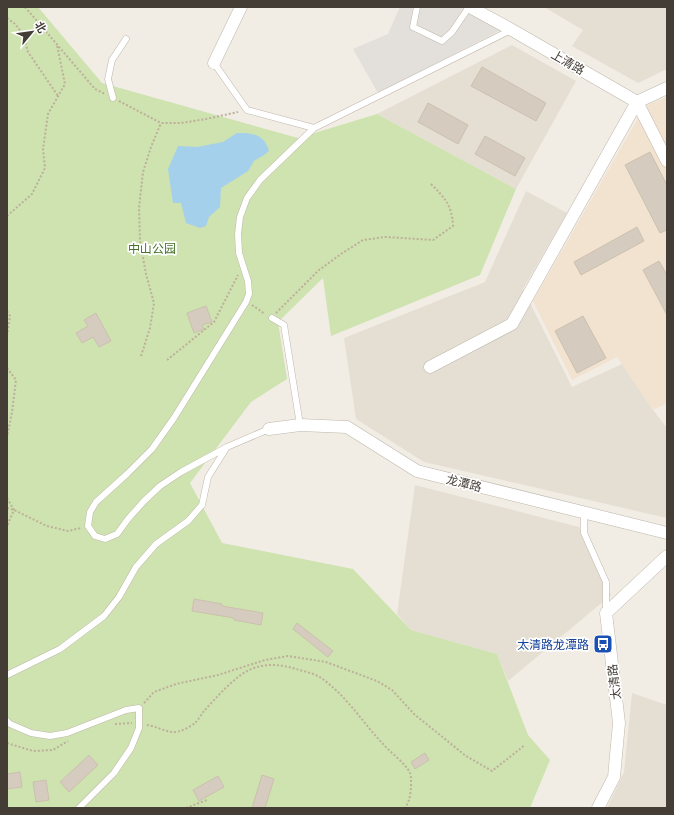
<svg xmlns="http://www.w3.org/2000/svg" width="674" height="815" viewBox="0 0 674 815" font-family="'PT Sans Narrow','Noto Sans SC',sans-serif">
	<rect width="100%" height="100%" fill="#f1ede5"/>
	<!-- residential -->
	<path fill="#e5dfd3" d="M544,7H667V69L638,83L572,46L583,30Z
		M512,45L576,81L516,189L377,114Z
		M526,191L567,213L523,289L572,387L622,364L653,410L667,428V518L424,462L356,419L344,338L485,282Z
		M415,485L579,527L611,595L508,681L497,654L411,630L397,614Z
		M632,693L667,705V808H607L624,772Z"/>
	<!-- commercial -->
	<path fill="#f2e3d0" d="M667,97V403L653,410L617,357L572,380L533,301L645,106Z"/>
	<!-- industrial -->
	<path fill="#e3dfda" d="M400,7H461L503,29L378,93L353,49L388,34Z"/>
	<!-- green -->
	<path fill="#cee3af" d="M7,7H38L102,83L298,138L377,114L516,189L480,275L331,336L323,278L278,322L287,379L251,402L190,483L222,543L353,569L411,630L497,654L528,735L550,760L530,808H7Z"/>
	<!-- water -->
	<path fill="#a4d0eb" d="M237,133C253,133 264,134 269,151L264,155L254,161L248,171L221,188L220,207L209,217L206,226L200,228L186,223L181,203H173L168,169L178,146L197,147L223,142Z"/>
	<!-- building -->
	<path fill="#d5cbbe" stroke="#ccc0ae" d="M482,67L546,103L536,121L471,86Z
		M428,103L468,125L458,144L418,122Z
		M485,136L525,158L515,176L475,154Z
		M650,152L667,185V230L660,233L625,165Z
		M637,227L644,241L581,275L574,262Z
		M659,261L667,275V315L643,270Z
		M206,306L212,322L202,325L204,329L194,333L187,313Z
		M96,313L111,341L99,347L93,337L82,343L76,333L88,326L84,320Z
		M583,316L606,358L577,373L555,331Z
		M194,599L222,604V606L263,613L261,625L234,620V618L192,611Z
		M297,623L333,651L328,657L293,629Z
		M425,753L429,760L415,769L411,762Z
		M89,755L98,765L69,792L60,782Z
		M20,772L22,787L7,789V774Z
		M262,775L274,779L265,808H252Z
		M218,776L224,787L199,801L193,790Z
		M46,780L49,800L36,802L33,782Z"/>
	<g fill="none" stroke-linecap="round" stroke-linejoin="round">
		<!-- service casing -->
		<g stroke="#bfb7ab" stroke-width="7">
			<path id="service" d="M417,7L413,27L442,41L452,32L469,7
				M214,63L247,110L314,128
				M113,98L108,79L112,60L126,39
				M272,318L284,325L300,425
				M227,447L181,472L160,486L144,501L128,519L117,534L105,539L95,536L88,526L90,512L96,502L127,474L152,449L174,418L246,302L249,294L248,281L239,253L238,234L240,217L247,198L260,180L314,128L511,30
				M584,513V533L606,582V611
				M7,675L60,649L104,616L119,597L136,567L156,544L188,521L202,505L208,477L227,447L269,429
				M7,721L10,724L31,733L50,736L67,733L126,710L139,708V728L131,748L114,773L79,808"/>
		</g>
		<!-- minor casing -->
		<g stroke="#bfb7ab" stroke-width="13">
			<path id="minor" d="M470,7L512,30L637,102L667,88
				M214,63L241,7
				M637,102L667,161
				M430,367L512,324L637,102
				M269,429L300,425L347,427L417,471L667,533
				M598,808L614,777L619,723L606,613L667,556"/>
		</g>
		<!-- path -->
		<path stroke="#bdaf9a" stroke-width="2" stroke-dasharray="2 2" stroke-linecap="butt" d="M25,7L95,89L105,94
			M7,18L15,24L23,34L28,52L58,96
			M119,101L161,123H181L206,119L238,112
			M7,216L32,194L45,168L43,149L48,114L65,84L57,45
			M252,305L265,314
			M7,311L10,316L7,336
			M276,313L319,270L341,254L363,240L385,237L433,240L453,226C452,205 445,198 430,183
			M141,356L150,328L154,303L146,274L140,241L139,208L143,172L151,147L161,123
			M167,360L214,322L238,275
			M7,368L16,380L12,412L7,437
			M7,498L14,510L7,526
			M7,508L14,510L47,526L68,531L81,528
			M144,703L154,692L176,684L218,675L265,660L288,656L326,662L377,681L392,690L414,714L466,756L492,771L525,745
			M115,724L132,723
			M147,725C155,726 166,732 173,732C179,733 190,727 195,723C198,720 201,715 204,711C216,698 233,678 249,670C264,663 280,664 296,669C303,671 312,673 318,676C345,693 362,722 383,744C389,751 407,765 410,773C412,778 411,794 409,800C408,802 407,805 405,808
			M7,743L33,751L53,750L68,741
			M186,808L207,800"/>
		<!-- service -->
		<use href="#service" stroke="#fff" stroke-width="6"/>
		<!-- minor -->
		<use href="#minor" stroke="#fff" stroke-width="12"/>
	</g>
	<!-- icons -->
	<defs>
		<g id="bus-square" transform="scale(1)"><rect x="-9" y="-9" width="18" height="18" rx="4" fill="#1a4fb4" stroke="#fff"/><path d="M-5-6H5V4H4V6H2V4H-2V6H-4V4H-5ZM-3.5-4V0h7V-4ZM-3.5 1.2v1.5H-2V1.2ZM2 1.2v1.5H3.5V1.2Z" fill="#fff"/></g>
	</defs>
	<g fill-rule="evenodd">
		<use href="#bus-square" x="603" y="644"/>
	</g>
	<g text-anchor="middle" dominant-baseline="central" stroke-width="3.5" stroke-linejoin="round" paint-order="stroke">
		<!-- street labels -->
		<g font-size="12" fill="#433d35" stroke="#fff">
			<text transform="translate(568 62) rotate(30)">上清路</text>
			<text transform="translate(464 483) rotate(14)">龙潭路</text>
			<text transform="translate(614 682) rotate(-97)">太清路</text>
		</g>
		<!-- park labels -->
		<g font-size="12" fill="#48712c" stroke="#fff">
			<text x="152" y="248">中山公园</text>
		</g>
		<!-- transit labels -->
		<g font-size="12" fill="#164399" stroke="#fff" text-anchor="end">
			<text x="589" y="644">太清路龙潭路</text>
		</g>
	</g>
	<!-- border -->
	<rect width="674" height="815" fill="none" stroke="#433d35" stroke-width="16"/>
	<!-- north arrow -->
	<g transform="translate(32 32) rotate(61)" stroke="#ffffff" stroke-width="3" paint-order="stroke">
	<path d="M0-3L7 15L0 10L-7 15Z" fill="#433d35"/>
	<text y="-6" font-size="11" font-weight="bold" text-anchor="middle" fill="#433d35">北</text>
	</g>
</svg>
